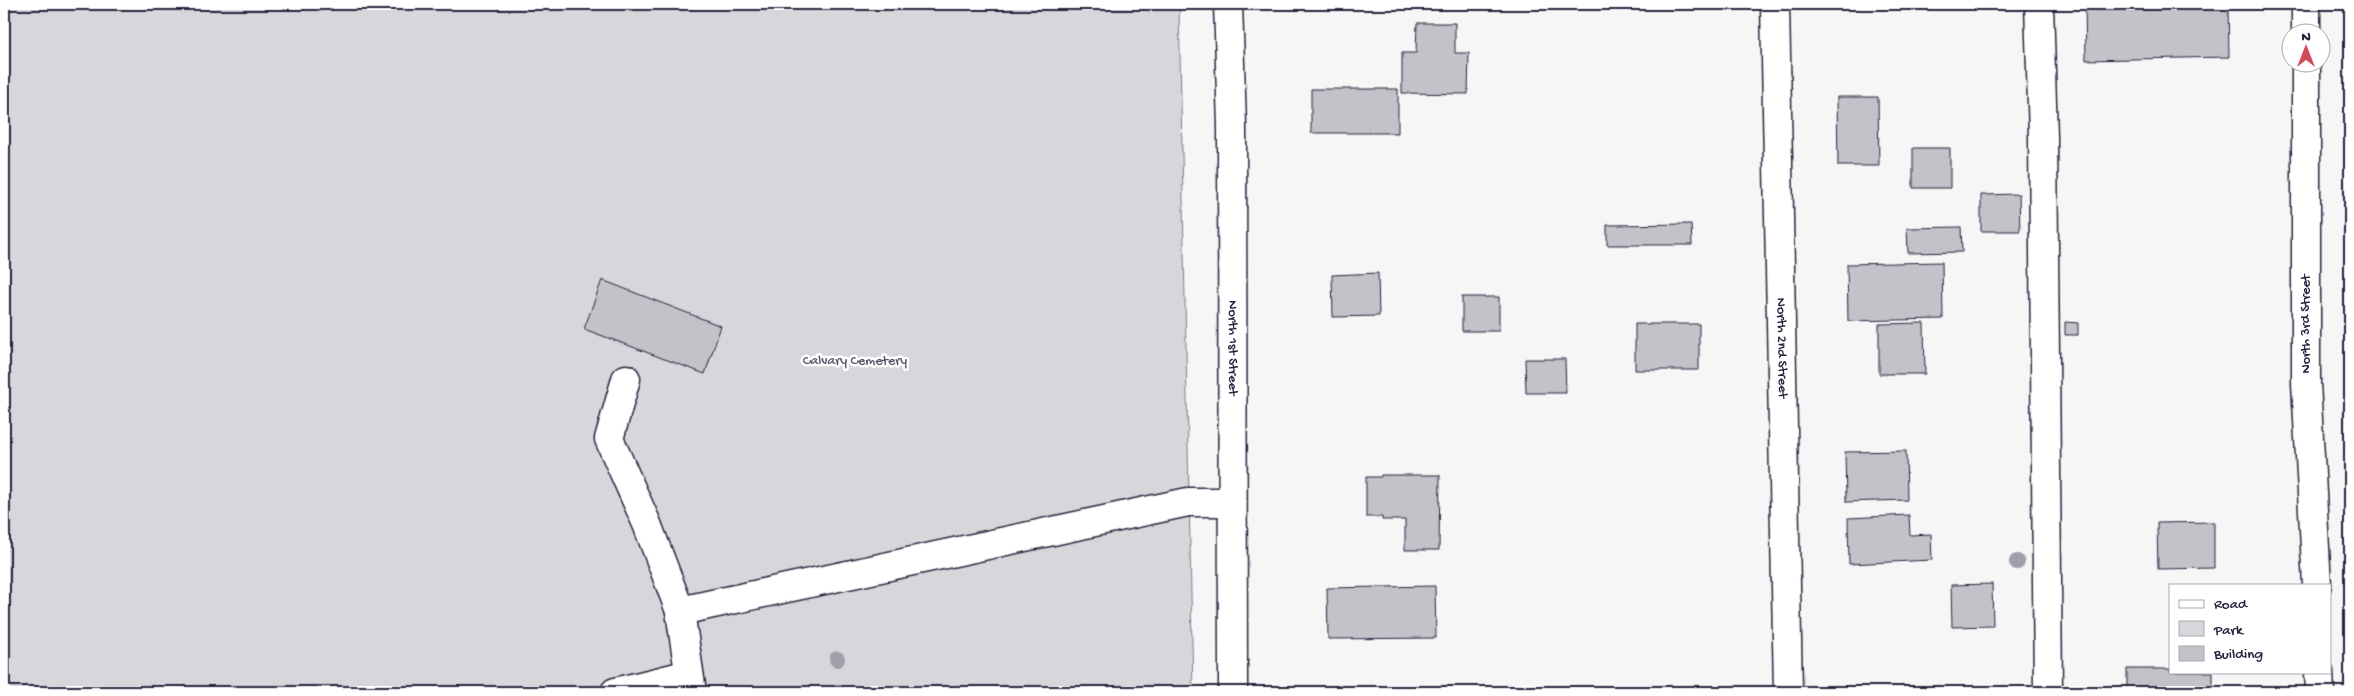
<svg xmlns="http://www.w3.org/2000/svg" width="2354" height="696" viewBox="0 0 2354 696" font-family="'Gochi Hand',sans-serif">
	<rect width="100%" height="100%" fill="#f6f6f7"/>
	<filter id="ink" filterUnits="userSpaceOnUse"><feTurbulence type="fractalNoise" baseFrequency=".02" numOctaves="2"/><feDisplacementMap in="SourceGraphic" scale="10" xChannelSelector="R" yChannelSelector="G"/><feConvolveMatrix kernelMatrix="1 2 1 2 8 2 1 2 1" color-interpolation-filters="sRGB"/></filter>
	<g filter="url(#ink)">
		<!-- green -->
		<path fill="#d7d7db" stroke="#7c7c8b" d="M4,4H1179L1193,692H4Z"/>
		<!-- building -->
		<path fill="#c2c2c9" stroke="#22223b" d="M1536,4H1668V6L1536,8Z
			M2085,4H2228L2229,57L2086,60Z
			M1417,23H1455V53H1469L1468,94L1402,93V53H1416Z
			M1311,89H1398V133H1311Z
			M1837,97H1878L1879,166H1838Z
			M1913,148H1950V188H1913Z
			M2019,194L2020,231H1981V195Z
			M1691,224L1692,245H1607V225Z
			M1961,227L1962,252L1908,253L1907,228Z
			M1942,262L1943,319L1848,321L1847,264Z
			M1378,273L1379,316L1333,317L1332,275Z
			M602,280L721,326L705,374L584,329Z
			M1462,297H1499V331H1462Z
			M2065,322L2078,323V335H2065Z
			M1924,323L1925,374H1879V324Z
			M1635,324H1699V370H1635Z
			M1525,359H1565L1566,393H1526Z
			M1906,451L1907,500L1846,502L1845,452Z
			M1381,475H1440L1439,550H1405V520H1382V517H1366V477H1381Z
			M1909,515L1910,535L1931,534L1932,560L1849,564L1848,518Z
			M2214,522V568L2158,569L2157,523Z
			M1992,584L1993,626L1952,627L1951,585Z
			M1435,586L1436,638L1328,639L1327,588Z
			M2127,669H2170V672H2213V692H2127Z"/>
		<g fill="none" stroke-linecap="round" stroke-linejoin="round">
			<!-- minor casing -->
			<g stroke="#22223b" stroke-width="31">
				<g id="minor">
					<path id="s1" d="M1228,4L1232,125L1233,692"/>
					<path id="s2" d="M1775,4L1788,692"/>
					<path d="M2039,4L2043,137L2048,692"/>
					<path d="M2306,4V32"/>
					<path d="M2306,62V383L2317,585"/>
					<path d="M626,379L609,439L647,524L680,611L692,692"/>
					<path d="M680,611L1188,502H1231"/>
					<path d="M2319,672L2320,692"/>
					<path d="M615,692L689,674"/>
				</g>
			</g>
			<!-- minor -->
			<use href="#minor" stroke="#fff" stroke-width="28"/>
		</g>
		<!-- trees -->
		<g fill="#9f9faa">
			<circle cx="2017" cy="562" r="8"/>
			<circle cx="837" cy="659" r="8"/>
		</g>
	</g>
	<g text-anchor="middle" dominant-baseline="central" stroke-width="5" stroke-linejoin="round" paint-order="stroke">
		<!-- street labels -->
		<g font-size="14" fill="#22223b" stroke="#fff">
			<text transform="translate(2306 324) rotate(-90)">North 3rd Street</text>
			<text stroke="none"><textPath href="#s1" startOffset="344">North 1st Street</textPath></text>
			<text stroke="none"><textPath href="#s2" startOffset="344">North 2nd Street</textPath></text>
		</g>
		<!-- park labels -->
		<g font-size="14" fill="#58586b" stroke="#fff">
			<text x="855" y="361">Calvary Cemetery</text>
		</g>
	</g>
	<!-- margin -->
	<rect width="2354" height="696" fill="none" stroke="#fff" stroke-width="20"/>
	<rect x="10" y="10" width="2334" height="676" fill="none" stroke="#22223b" stroke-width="2" filter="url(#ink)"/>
	<!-- legend -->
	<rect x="2169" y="584" width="162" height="90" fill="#ffffff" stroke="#a7a7b1"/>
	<rect x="2179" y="600" width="25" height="8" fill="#ffffff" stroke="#a7a7b1"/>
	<text x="2214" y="608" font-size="15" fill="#22223b">Road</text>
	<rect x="2179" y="621" width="25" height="15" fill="#d7d7db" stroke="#a7a7b1"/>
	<text x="2214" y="634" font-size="15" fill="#22223b">Park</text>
	<rect x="2179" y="646" width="25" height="15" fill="#c2c2c9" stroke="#a7a7b1"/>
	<text x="2214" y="658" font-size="15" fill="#22223b">Building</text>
	<!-- north arrow -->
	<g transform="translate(2306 48)"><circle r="24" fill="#ffffff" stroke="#a7a7b1"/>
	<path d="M0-4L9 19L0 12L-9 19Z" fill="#d1495b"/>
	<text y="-8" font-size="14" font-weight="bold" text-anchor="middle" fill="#22223b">N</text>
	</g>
</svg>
